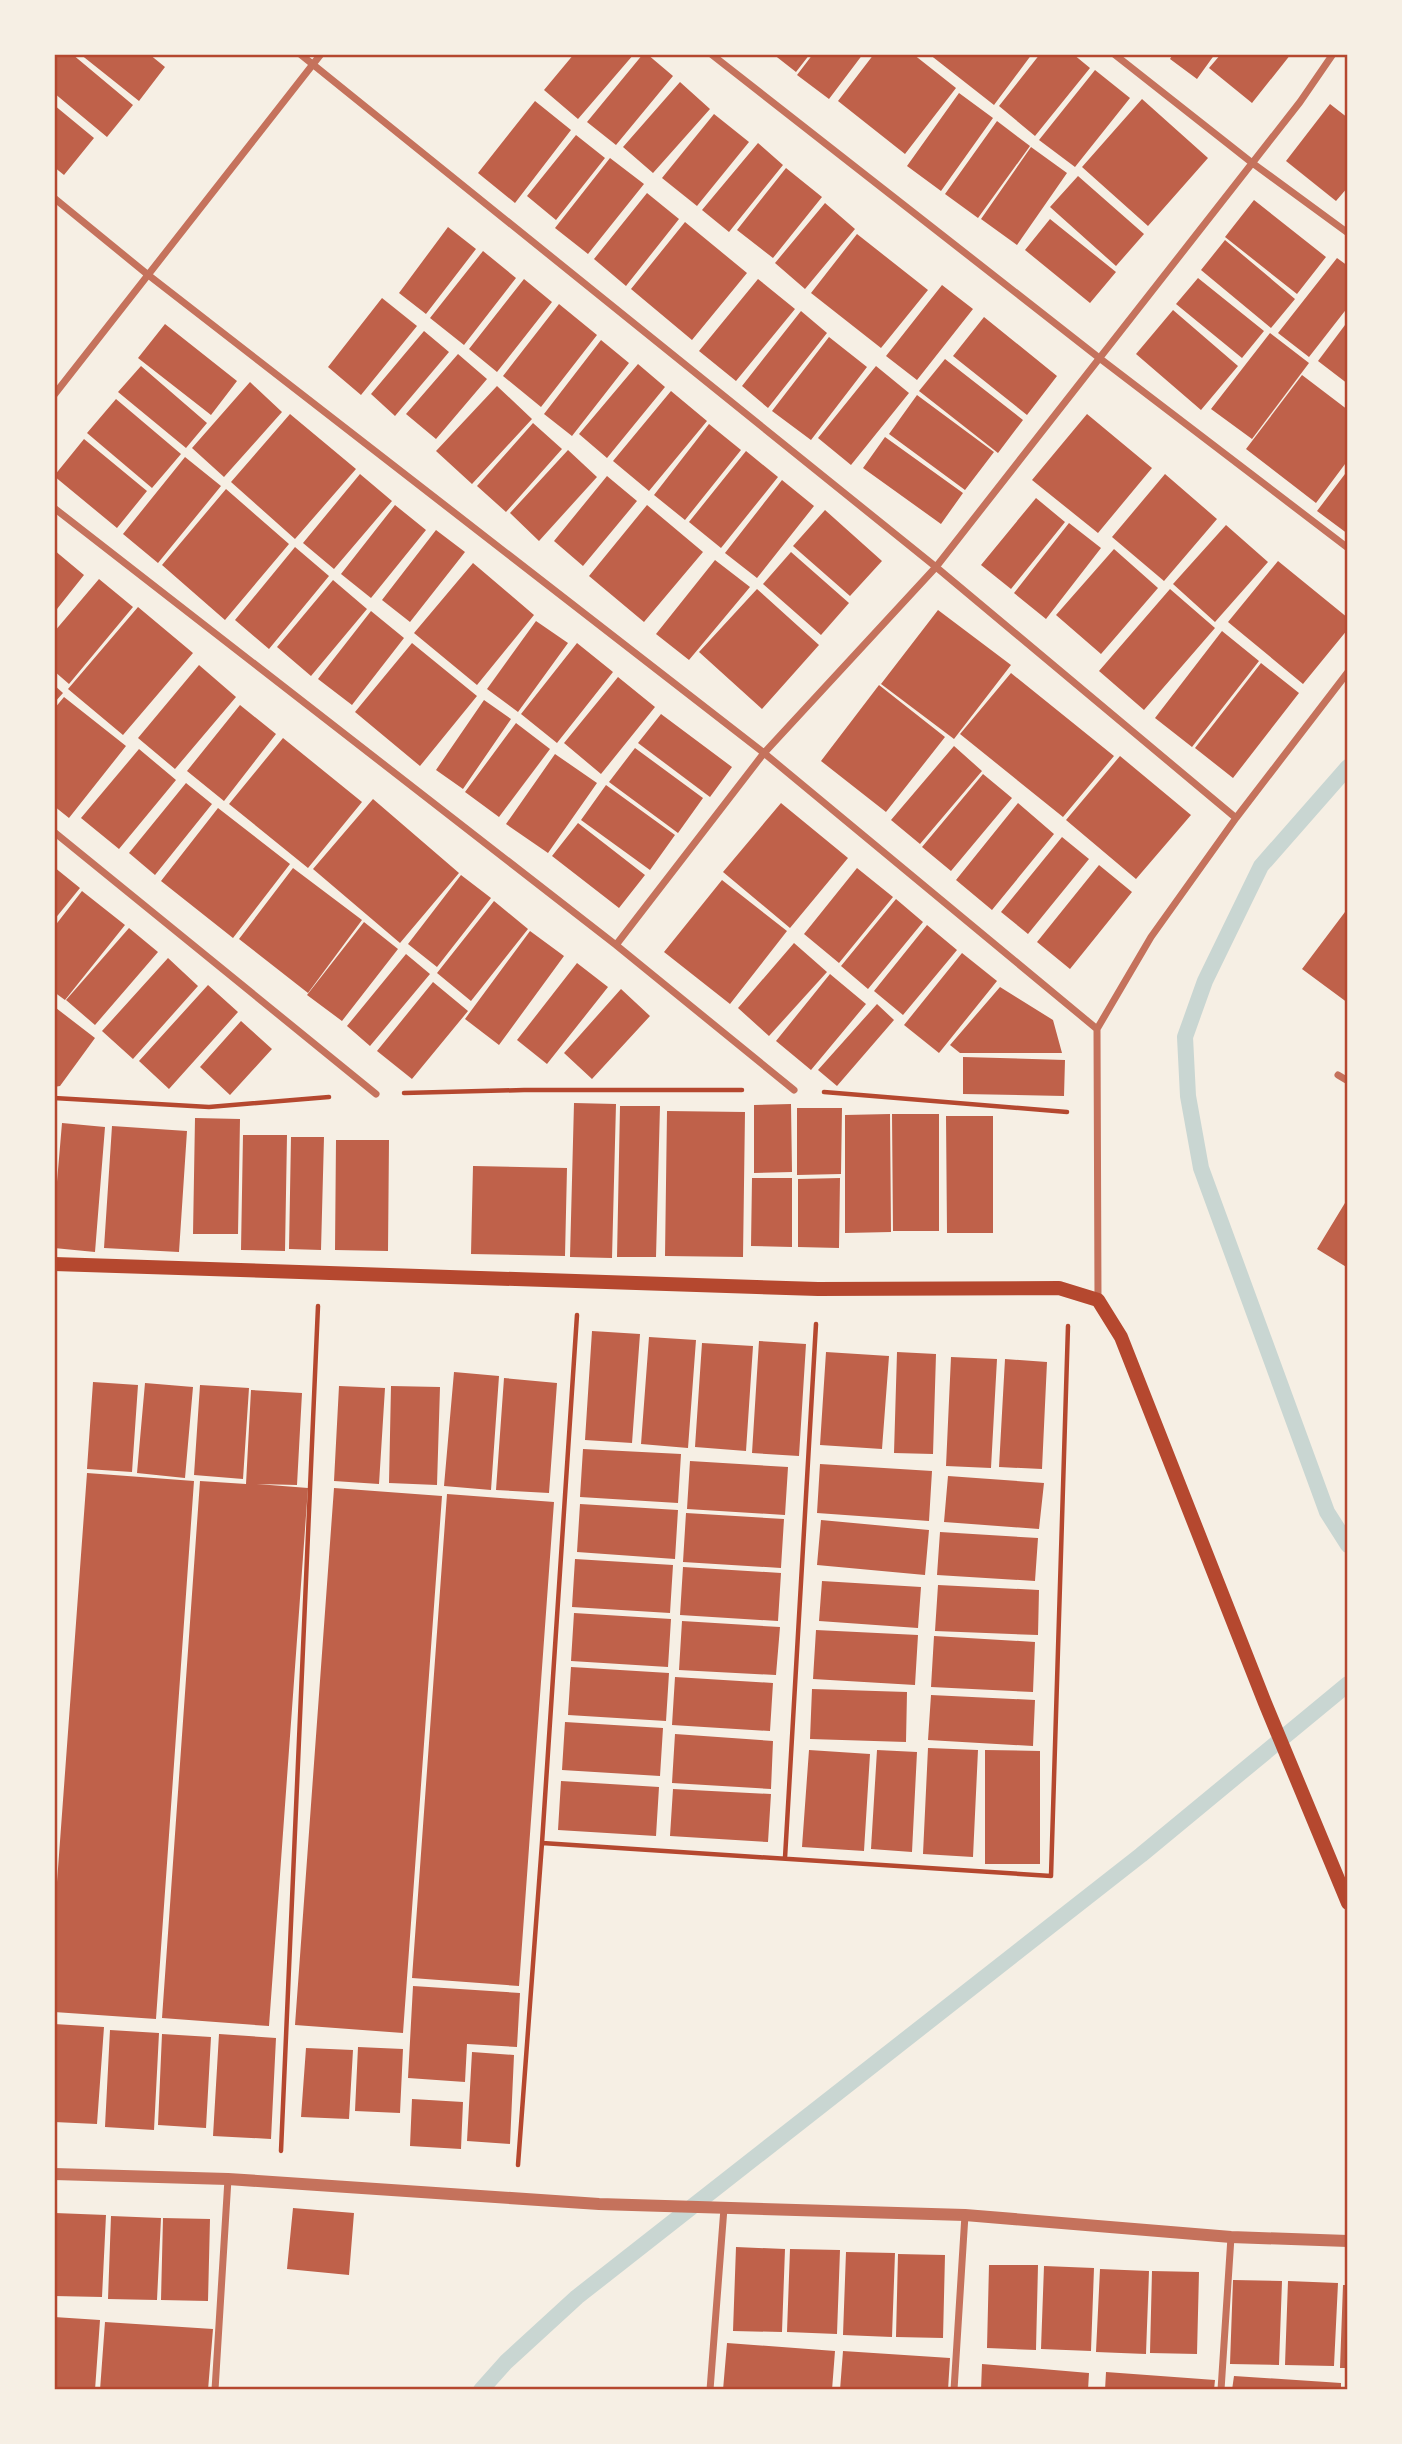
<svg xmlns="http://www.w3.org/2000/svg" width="1402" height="2444" viewBox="0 0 1402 2444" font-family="'PT Serif',serif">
	<rect width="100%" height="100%" fill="#f6efe4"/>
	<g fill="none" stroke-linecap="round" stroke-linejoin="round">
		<!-- stream -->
		<path stroke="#c9d6d2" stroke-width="16" d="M1348,767L1261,866L1205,981L1185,1037L1188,1096L1201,1168L1327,1512L1348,1545
			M481,2390L506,2362L577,2297L1141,1855L1348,1684"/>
	</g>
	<!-- building -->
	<path fill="#bf614a" d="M54,54H72L133,105L107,137L54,93Z
		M80,54H149L165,67L139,101Z
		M574,54H634L578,119L544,90Z
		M643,54H647L673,76L616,145L587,122Z
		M773,54H810L796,72Z
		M813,54H863L829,99L797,75Z
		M874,54H913L956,88L905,154L838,101Z
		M929,54H1032L994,105Z
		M1040,54H1073L1090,68L1035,136L999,106Z
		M1173,54H1215L1197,79L1170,59Z
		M1221,54H1291L1252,103L1209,68Z
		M1095,70L1130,98L1075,167L1039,140Z
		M680,82L710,109L653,173L623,147Z
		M959,93L993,118L941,191L907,166Z
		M1142,99L1208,158L1148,226L1082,167Z
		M535,101L571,130L515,203L478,173Z
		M1330,104L1348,118V187L1336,201L1286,161Z
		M54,105L94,138L64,175L54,167Z
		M714,114L749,142L697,206L662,178Z
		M997,121L1030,146L978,218L945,194Z
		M576,135L605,158L556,220L527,196Z
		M758,143L783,165L729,232L702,210Z
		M1031,147L1067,173L1017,245L981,219Z
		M610,158L644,184L588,254L555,228Z
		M786,168L822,197L773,258L737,230Z
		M1078,176L1144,234L1116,266L1050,207Z
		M647,193L679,219L626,286L594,259Z
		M1254,200L1326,257L1297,294L1225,237Z
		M825,203L855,229L805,289L775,263Z
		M1050,219L1116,272L1090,303L1025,250Z
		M685,222L747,273L692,340L631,289Z
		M448,227L476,249L426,314L399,293Z
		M857,234L928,290L881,348L811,293Z
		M1225,240L1295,299L1271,328L1201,270Z
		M483,251L516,278L464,345L430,318Z
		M1337,258L1348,266V307L1309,357L1278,333Z
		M1198,278L1264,331L1242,358L1176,304Z
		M524,279L552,302L497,372L469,349Z
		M758,279L795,309L736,381L699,351Z
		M942,285L973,309L917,380L886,356Z
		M382,298L417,326L361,395L328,367Z
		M559,304L597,335L541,407L503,376Z
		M1173,310L1238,366L1201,410L1136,354Z
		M801,311L827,333L768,408L742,386Z
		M984,317L1057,376L1027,415L953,356Z
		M1348,321V384L1318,361Z
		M165,324L237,381L211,415L138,358Z
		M424,331L449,352L395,416L371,394Z
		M1270,333L1309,363L1252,439L1211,409Z
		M829,337L867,367L811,440L772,411Z
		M601,340L629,363L572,436L544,414Z
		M458,354L487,379L436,439L406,414Z
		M945,359L1023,420L998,453L919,391Z
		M638,364L665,387L607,458L579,434Z
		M141,366L207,423L186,448L118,392Z
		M876,366L909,393L851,465L818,438Z
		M1302,375L1348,410V460L1316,503L1246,449Z
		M250,382L282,412L224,477L192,448Z
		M497,386L532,419L472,484L436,451Z
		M671,391L707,421L649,491L613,461Z
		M917,395L994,452L965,490L889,434Z
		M116,399L181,454L152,488L87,433Z
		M290,414L356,469L295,539L231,482Z
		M1087,414L1152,468L1098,533L1032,480Z
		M533,423L562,449L506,512L477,486Z
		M709,424L741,450L685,520L654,495Z
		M885,437L963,493L941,524L863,468Z
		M84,439L147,491L117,528L54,476Z
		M568,450L597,477L539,541L510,513Z
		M746,451L778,477L721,548L689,522Z
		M185,457L221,486L158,563L123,534Z
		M1348,470V534L1317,511Z
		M360,474L392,501L334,569L303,543Z
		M1165,474L1217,519L1164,581L1112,537Z
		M607,476L637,501L583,566L554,541Z
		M782,480L814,506L757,578L725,553Z
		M226,489L289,544L225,620L162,565Z
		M1036,498L1065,522L1011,589L981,565Z
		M395,505L426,530L371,598L341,574Z
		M647,505L703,552L644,622L589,576Z
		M825,510L882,561L850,596L793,546Z
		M1069,523L1101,548L1046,619L1014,593Z
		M1226,525L1268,562L1215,622L1173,584Z
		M436,530L465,552L410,622L382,600Z
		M295,547L329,576L269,649L235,620Z
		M1114,549L1158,588L1101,654L1056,615Z
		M54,550L84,575L57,609L54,607Z
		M791,552L849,603L821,635L763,584Z
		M715,560L750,587L689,660L656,634Z
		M1278,561L1348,618V629L1303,684L1228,622Z
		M473,563L534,615L477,685L414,633Z
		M99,579L133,607L69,684L54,671V632Z
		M333,580L367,609L311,676L277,647Z
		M757,589L819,645L762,709L699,652Z
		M1170,589L1215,628L1144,710L1099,671Z
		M138,607L193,653L123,735L68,689Z
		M938,610L1011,665L954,739L881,684Z
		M371,611L404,638L352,705L318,679Z
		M536,621L568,643L518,712L487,689Z
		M1222,631L1259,661L1192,747L1155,718Z
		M412,643L477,696L420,766L355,712Z
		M577,643L613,672L557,743L521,714Z
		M1261,663L1299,693L1233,778L1195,748Z
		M199,665L236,697L175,769L138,738Z
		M1011,673L1114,756L1063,817L960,734Z
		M618,677L655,707L601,774L564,743Z
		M54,685L63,693L54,703Z
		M879,685L945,737L886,812L821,761Z
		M64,697L126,746L69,818L54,806V709Z
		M484,700L511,719L463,789L436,770Z
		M240,705L276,734L224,801L187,771Z
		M661,714L732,767L710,797L638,743Z
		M516,723L550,749L499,817L465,792Z
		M283,738L362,802L308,868L229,804Z
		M954,746L982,771L920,844L891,820Z
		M635,748L703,798L678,833L609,782Z
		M139,749L176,780L119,849L81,818Z
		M555,754L597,783L548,853L506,824Z
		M1120,756L1191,815L1136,879L1066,820Z
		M983,774L1012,798L951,871L922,847Z
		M186,783L212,804L155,875L129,853Z
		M606,785L675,835L650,870L581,820Z
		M373,799L459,873L400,943L313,869Z
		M781,803L848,858L790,928L723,872Z
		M1018,803L1054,834L992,910L956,880Z
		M218,808L290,864L233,938L161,881Z
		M578,823L645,875L619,908L552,856Z
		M1062,837L1089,859L1028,934L1001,912Z
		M1099,865L1132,892L1070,969L1037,942Z
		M54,867L80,888L54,920Z
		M293,868L362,920L308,993L239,939Z
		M857,868L893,897L839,963L804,934Z
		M461,875L491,898L437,967L408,944Z
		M722,880L787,931L730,1004L664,952Z
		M82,891L125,925L65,1000L54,992V927Z
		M896,899L923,922L868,989L841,966Z
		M494,901L528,929L471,1001L437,973Z
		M1348,908V1003L1302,969Z
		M364,922L398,949L342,1021L307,995Z
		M927,925L957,950L903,1015L874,991Z
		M129,928L158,952L95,1025L66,1000Z
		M530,931L564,956L499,1045L465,1019Z
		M794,943L827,972L769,1036L738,1008Z
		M962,953L997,981L939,1053L904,1025Z
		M406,954L430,974L370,1046L347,1026Z
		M168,958L198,986L133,1059L102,1031Z
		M577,963L608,987L547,1064L517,1040Z
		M830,974L866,1004L811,1070L776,1041Z
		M433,982L468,1011L412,1079L377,1051Z
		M208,985L238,1012L169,1089L139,1061Z
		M1000,987L1053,1020L1062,1053H960L950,1045Z
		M621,989L650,1016L592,1079L564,1053Z
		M877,1004L894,1020L837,1086L818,1070Z
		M56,1008L95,1038L60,1086L54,1087Z
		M241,1021L272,1049L230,1095L200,1067Z
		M963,1057L1065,1060L1064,1096L963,1094Z
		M574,1103L616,1104L612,1258L570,1257Z
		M791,1104L792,1172L754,1173V1105Z
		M620,1106H660L656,1257H617Z
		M797,1108H842L841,1174L797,1175Z
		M667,1111L745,1112L743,1257L665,1256Z
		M890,1114L891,1232L845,1233V1115Z
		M892,1114H939V1231H893Z
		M946,1116H993V1233H947Z
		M195,1118L240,1119L238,1234H193Z
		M62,1123L105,1127L95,1252L54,1248V1217Z
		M112,1126L187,1131L179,1252L104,1248Z
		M243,1135H287L285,1251L241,1250Z
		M291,1137H324L321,1250L289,1249Z
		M336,1140H389L388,1251L335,1250Z
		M473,1166L567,1168L565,1256L471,1254Z
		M752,1178H792V1247L751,1246Z
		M840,1178L839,1248L798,1247V1179Z
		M1348,1198V1268L1317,1249Z
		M592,1331L640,1334L632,1443L585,1440Z
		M649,1337L696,1340L688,1448L641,1444Z
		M759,1341L806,1344L799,1456L752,1453Z
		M702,1343L753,1346L746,1451L695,1447Z
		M826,1352L889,1356L882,1449L820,1445Z
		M897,1352L936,1354L933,1454L894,1453Z
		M951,1357L997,1359L991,1468L946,1466Z
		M1005,1359L1047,1362L1042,1469L999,1467Z
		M454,1372L499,1376L491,1490L444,1486Z
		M504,1378L557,1383L549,1493L496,1490Z
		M93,1382L138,1385L132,1472L87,1469Z
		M145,1383L193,1387L185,1478L137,1473Z
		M200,1385L249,1388L243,1479L194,1475Z
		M339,1386L385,1388L379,1484L334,1481Z
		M391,1386L440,1387L437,1485L389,1483Z
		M251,1390L302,1393L297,1485L257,1484L308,1488L269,2026L162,2018L200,1481L246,1484Z
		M583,1449L681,1454L678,1503L580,1497Z
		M690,1461L788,1467L785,1515L687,1509Z
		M820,1464L932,1471L929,1521L817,1513Z
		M87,1473L194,1481L156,2019L54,2012V1923Z
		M948,1476L1044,1483L1039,1529L944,1522Z
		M334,1488L442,1496L403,2033L295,2025Z
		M447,1494L554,1502L519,1986L412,1978Z
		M580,1504L678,1510L675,1559L577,1552Z
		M686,1513L784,1519L781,1568L683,1562Z
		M821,1520L929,1530L925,1575L817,1565Z
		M940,1532L1038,1538L1035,1581L937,1575Z
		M575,1559L673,1565L670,1613L572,1607Z
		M683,1567L781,1573L778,1621L680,1615Z
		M822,1581L921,1587L918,1628L819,1621Z
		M938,1585L1039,1590L1038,1635L935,1631Z
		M574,1613L671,1619L668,1667L571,1661Z
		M682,1621L780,1627L776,1675L679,1670Z
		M816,1630L918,1635L915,1685L813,1679Z
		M934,1636L1035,1642L1033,1692L931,1687Z
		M571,1667L669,1673L666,1721L568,1715Z
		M675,1677L773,1683L770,1731L672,1725Z
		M812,1689L907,1692L906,1742L810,1739Z
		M931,1695L1035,1700L1033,1746L928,1740Z
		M565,1722L663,1728L660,1776L562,1770Z
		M675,1734L773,1741L771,1789L672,1783Z
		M928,1748L978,1750L973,1857L923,1854Z
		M809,1750L870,1754L864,1851L802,1847Z
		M877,1750L917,1752L912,1852L871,1849Z
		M985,1750L1040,1751V1864H985Z
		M561,1781L659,1787L656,1836L558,1830Z
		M673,1789L771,1794L768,1842L670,1836Z
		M413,1986L520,1993L517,2047L467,2044L465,2082L408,2078Z
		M54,2024L104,2027L97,2124L54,2122Z
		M110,2030L159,2033L154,2130L105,2127Z
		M162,2034L211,2037L206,2128L158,2125Z
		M219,2034L276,2038L271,2139L213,2136Z
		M358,2047L403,2049L400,2113L355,2111Z
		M306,2048L353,2050L349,2119L301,2117Z
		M472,2052L514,2055L510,2144L467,2141Z
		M412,2099L463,2102L461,2149L410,2146Z
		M293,2208L354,2213L349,2275L287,2269Z
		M55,2213L106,2215L102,2297L54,2296Z
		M111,2216L161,2218L157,2300L108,2299Z
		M163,2218L210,2219L208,2301L161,2300Z
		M736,2247L785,2249L782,2332L733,2331Z
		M790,2249L840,2250L837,2334L787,2332Z
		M846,2252L895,2253L892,2337L843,2335Z
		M898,2254L945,2255L943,2338L896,2337Z
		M989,2265H1038L1036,2350L987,2348Z
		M1044,2266L1094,2268L1091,2351L1041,2349Z
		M1100,2269L1149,2271L1146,2354L1096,2352Z
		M1152,2271L1199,2272L1197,2354L1150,2353Z
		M1233,2280L1282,2281L1279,2365L1230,2364Z
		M1288,2281L1338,2283L1334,2366L1285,2365Z
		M1343,2285H1348V2368H1340Z
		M54,2317L100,2320L95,2390H54Z
		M105,2322L213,2329L208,2390H100Z
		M727,2343L835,2351L832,2390H723Z
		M843,2351L950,2358L948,2390H840Z
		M982,2364L1089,2373L1088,2390H981Z
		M1106,2372L1215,2380L1214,2390H1105Z
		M1234,2376L1341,2383V2390H1232Z"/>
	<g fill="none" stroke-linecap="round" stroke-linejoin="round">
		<!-- path -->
		<path stroke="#b5482f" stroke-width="4.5" d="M824,1092L1067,1112
			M404,1093L524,1090H742
			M54,1098L209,1107L329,1097
			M542,1843L1051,1876L1068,1326
			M785,1858L816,1324
			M281,2151L318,1306
			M518,2165L542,1843L577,1315"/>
		<!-- minor -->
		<path stroke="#c5725c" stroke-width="7" d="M300,54L936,567L1236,818
			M711,54L1098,357L1348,548
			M1114,54L1251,162L1348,233
			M54,198L147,274L764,753L1097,1029
			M54,395L321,54
			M54,508L616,945L794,1090
			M54,832L376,1094
			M616,945L764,753L936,567L1300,102L1333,54
			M1338,1075L1348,1081
			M1098,1300L1097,1029L1151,937L1236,818L1348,672
			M215,2390L228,2179
			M710,2390L724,2208
			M954,2390L965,2215
			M1221,2390L1231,2237"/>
		<!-- tertiary -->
		<path stroke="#c5725c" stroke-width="12" d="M54,2174L228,2179L599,2204L965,2215L1231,2237L1348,2241"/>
		<!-- secondary -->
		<path stroke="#b5482f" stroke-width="14" d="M54,1264L818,1289L1059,1288L1098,1300L1121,1337L1265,1703L1348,1903"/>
	</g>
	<!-- border -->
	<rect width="1402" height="2444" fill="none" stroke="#f6efe4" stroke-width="112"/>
	<rect x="56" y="56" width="1290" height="2332" fill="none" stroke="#b5482f" stroke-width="2.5"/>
</svg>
